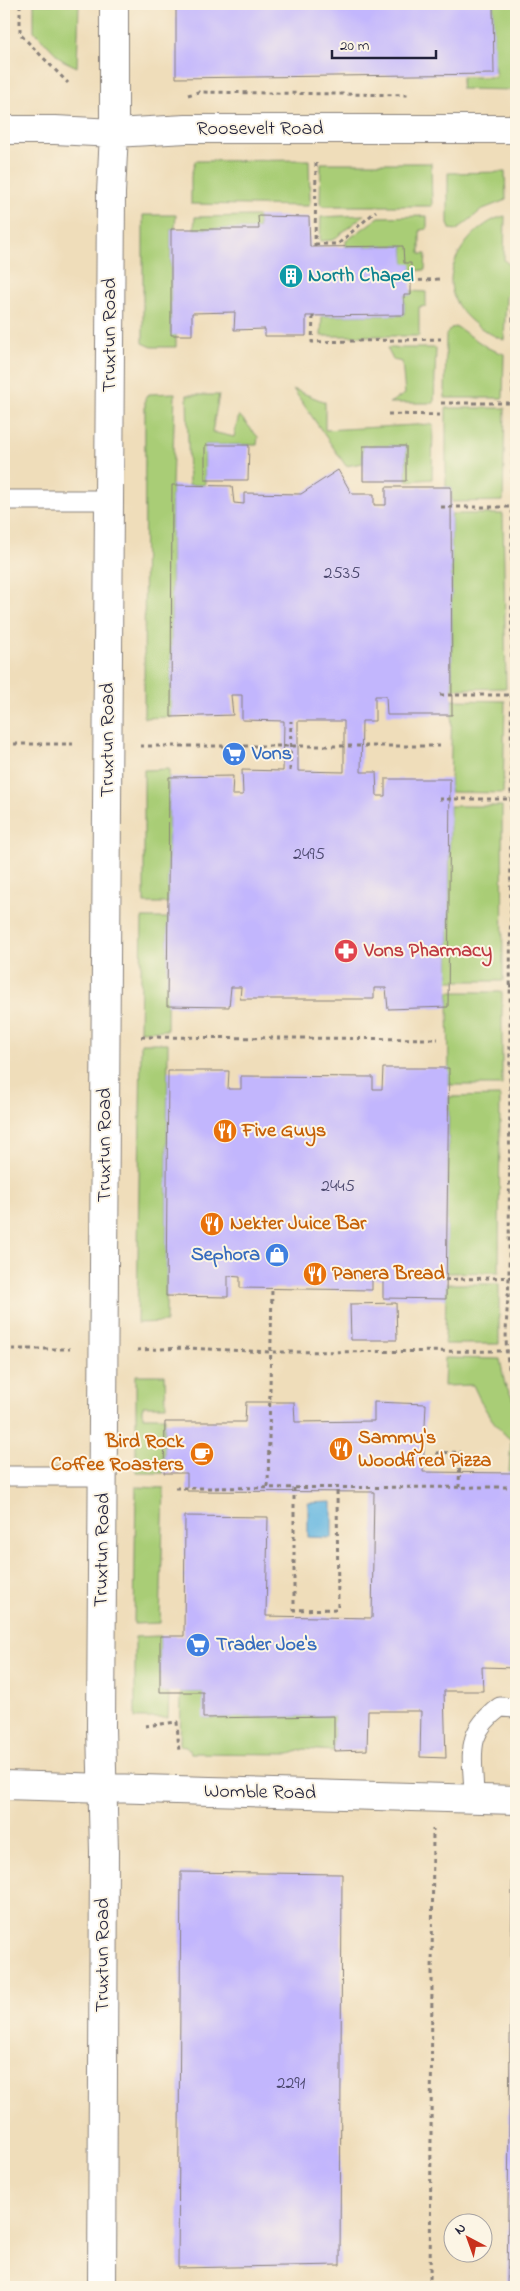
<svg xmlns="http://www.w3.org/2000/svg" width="520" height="2291" viewBox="0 0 520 2291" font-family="'Indie Flower',sans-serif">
	<rect width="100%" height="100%" fill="#fcf5e5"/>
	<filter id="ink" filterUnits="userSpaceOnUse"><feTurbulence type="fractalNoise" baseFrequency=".02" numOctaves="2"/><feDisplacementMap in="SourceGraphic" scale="10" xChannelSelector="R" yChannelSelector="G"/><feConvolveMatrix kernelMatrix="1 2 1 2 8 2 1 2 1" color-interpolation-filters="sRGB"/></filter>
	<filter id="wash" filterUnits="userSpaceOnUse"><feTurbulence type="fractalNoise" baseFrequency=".0096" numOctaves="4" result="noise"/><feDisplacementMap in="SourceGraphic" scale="20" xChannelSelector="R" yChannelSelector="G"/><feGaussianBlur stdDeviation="1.12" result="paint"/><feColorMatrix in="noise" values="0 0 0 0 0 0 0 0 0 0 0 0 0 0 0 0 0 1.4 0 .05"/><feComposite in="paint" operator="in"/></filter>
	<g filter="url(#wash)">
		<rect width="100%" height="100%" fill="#efddba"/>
		<!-- green -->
		<path fill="#a9cd76" stroke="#667858" d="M34,4H79L77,67L62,60L34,31Z
			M493,4H516V90L461,89L462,77H496L493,59Z
			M309,160L310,202L308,206L191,204V176L195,161Z
			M321,163H431L432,206H322L320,203Z
			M505,172L506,200L483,209L457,230L450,229L448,223V173Z
			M143,215H176L175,229H171V334H176V347H152L143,343Z
			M364,215L333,240L320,241L321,217Z
			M258,216L259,229H194L195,217Z
			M427,216V229L420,230V254H426L425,270L411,271L404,263L403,246L346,247V241L379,217Z
			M505,216L504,260L511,266L516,280L506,297L504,340C456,321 432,283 469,239C478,229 492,218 505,216Z
			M411,291L426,292V306L419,307V336H321L322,316L404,315V295H410Z
			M457,327L488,348L504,354L503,398H445L446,335L451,328Z
			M387,348H436L434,403H389L405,394L402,362L393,360Z
			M293,389L325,402V430L433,424L432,479L406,481V446H363V463L346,466Z
			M175,393L172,485L171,717L144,718L145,398L149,394Z
			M187,395H219L212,432L234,437L239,415L258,437L257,445H205V485H189Z
			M446,408H505L503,501L452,502L451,487H446Z
			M451,514H503L506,688L452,689Z
			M452,700L505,701L503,793L450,792Z
			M169,769L168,903H144V770Z
			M450,806H502L503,981H448Z
			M142,918H168L167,1030L140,1031Z
			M448,992H502V1085H449Z
			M141,1043H168L166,1322L137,1323Z
			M500,1096L499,1272L446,1273L449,1097Z
			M446,1284H499V1344H445Z
			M445,1358L500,1359L505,1385L516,1403V1473H509L511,1440C493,1425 483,1407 473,1385L444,1386Z
			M136,1375H165L166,1406H143V1417H165L164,1473H136Z
			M136,1487L164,1488L160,1623L134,1624Z
			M160,1636V1692L169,1693L168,1718H135V1637Z
			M181,1692H203L204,1718L334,1716V1751L304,1749L290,1754L191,1753L186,1747L180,1746Z"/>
		<!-- water -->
		<path fill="#66b7e1" stroke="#446c8e" d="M332,1502V1538L308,1537V1503Z"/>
		<g id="blocks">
			<!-- building -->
			<path fill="#c2b6fd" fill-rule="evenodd" d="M176,4H493L494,74L176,78Z
				M258,216L309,217L310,247L403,246L404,263H411V295H404V315L306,316V336H265V329L234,330L235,312L192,313V335H171V229H259Z
				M205,445H249L248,480H205Z
				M363,446H406V481H363Z
				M338,470L352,494H374V505H386V487H451L452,715H387L386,696H375V721H362L361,772H376L377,796H385V779H450L448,1007L388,1009L386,988H374V999H240L241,987H231L229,1007L167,1006L169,777L233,776L232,795H243L242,770L283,771L284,721L242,720V695H231L233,715L171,717L172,485L232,486L234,503L244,504V493L301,494ZM298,721H344V772L298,771Z
				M383,1068H449L446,1299L383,1298V1280L372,1279V1290L240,1288V1277L228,1276V1297L166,1296L168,1071H229L228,1089H241V1076L373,1077V1089H382Z
				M396,1303L397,1340H351L350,1304Z
				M246,1402H294L295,1422L374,1421V1402L426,1404L423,1472L516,1473V1668L482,1667L483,1691H444L446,1758L420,1757L421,1711H368L367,1750L334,1751V1716L203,1718V1692H160V1636H184L185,1516L268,1517L266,1616L372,1618L374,1492L187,1491V1473H164L165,1422H245Z
				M181,1872L342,1874L340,2265L178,2268Z
				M512,1879H516V2287H507Z"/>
		</g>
	</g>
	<g filter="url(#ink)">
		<use href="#blocks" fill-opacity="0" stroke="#88807a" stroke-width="1"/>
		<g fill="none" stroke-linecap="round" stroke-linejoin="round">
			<!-- service casing -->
			<g stroke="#88807a" stroke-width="21">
				<path id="service" d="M4,500H109
					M4,1476H104
					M474,1799C474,1757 462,1735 500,1707L516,1708"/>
			</g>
			<!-- tertiary casing -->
			<g stroke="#88807a" stroke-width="30">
				<path id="tertiary" d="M4,130H55L114,133L186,129H516
					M4,1785L516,1800
					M102,2287L104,1852L101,1727L111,193L114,133V4"/>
			</g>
			<!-- path -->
			<path stroke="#88807a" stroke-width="3" stroke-dasharray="4 4" stroke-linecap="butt" d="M20,4V34L68,83
				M188,95L198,92L411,95
				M516,172L514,206L516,262
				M315,244H338L376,211
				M315,247L316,163
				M411,281L440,279
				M516,294L513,302L509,1277C508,1314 500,1355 516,1389
				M313,316L312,342L441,339
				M441,403H516
				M388,414L441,415
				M441,507H516
				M440,695H516
				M14,744H73
				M140,746H440
				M290,771L291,721
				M439,799H516
				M509,986H516
				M141,1037L438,1039
				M510,1092H516
				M437,1280L516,1277
				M4,1349H70
				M137,1350L185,1348L271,1352L516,1351
				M436,1453L460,1452L459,1487
				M268,1487L272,1289
				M175,1488L516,1487
				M294,1488V1610L338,1609L337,1487
				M145,1726L177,1722L179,1753
				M430,2287L433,1829"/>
			<!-- service -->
			<use href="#service" stroke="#fff" stroke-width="19"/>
			<!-- tertiary -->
			<use href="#tertiary" stroke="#fff" stroke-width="28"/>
		</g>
	</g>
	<!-- icons -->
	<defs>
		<g id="building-disc" transform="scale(1.25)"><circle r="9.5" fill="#0f9aa8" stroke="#fcf5e5"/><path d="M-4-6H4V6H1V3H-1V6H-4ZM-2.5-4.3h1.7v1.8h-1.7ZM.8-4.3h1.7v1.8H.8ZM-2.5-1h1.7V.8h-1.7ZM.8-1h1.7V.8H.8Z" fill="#fff"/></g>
		<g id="supermarket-disc" transform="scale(1.25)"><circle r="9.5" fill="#3f7fe0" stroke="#fcf5e5"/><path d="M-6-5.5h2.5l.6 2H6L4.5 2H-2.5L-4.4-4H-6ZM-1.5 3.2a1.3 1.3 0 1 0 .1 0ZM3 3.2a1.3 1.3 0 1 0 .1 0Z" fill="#fff"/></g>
		<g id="pharmacy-disc" transform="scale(1.25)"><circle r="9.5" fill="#e0444e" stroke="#fcf5e5"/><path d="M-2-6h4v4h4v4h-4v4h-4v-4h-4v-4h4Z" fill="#fff"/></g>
		<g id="restaurant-disc" transform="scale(1.25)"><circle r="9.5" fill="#e8710a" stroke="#fcf5e5"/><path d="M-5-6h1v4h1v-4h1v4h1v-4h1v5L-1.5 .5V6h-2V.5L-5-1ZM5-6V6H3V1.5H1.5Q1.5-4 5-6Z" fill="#fff"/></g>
		<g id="shop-disc" transform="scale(1.25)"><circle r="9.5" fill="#3f7fe0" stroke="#fcf5e5"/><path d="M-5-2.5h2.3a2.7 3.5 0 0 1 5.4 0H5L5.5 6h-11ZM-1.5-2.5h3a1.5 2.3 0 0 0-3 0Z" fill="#fff"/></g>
		<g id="cafe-disc" transform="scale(1.25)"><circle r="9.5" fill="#e8710a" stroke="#fcf5e5"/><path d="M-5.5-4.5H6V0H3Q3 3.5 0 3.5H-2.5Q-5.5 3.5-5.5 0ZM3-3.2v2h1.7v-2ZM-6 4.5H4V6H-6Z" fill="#fff"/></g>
	</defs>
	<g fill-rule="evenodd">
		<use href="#building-disc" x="291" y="276"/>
		<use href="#supermarket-disc" x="234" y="754"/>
		<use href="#pharmacy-disc" x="346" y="951"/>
		<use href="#restaurant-disc" x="225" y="1131"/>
		<use href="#restaurant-disc" x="212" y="1224"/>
		<use href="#shop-disc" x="277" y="1255"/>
		<use href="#restaurant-disc" x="315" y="1274"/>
		<use href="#restaurant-disc" x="341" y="1449"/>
		<use href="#cafe-disc" x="202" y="1454"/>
		<use href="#supermarket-disc" x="198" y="1645"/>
	</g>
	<g text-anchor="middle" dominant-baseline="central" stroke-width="4" stroke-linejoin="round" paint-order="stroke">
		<!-- number labels -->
		<g font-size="18" fill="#4a476c">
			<text x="342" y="574">2535</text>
			<text x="309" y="855">2495</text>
			<text x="338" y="1187">2445</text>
			<text x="291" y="2084">2291</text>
		</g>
		<!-- street labels -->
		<g font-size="20" fill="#22223b" stroke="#fcf5e5">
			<text x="260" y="129">Roosevelt Road</text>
			<text transform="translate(110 335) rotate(-90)">Truxtun Road</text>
			<text transform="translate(108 740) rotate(-90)">Truxtun Road</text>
			<text transform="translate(105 1145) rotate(-90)">Truxtun Road</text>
			<text transform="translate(103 1550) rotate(-89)">Truxtun Road</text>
			<text transform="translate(260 1793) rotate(1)">Womble Road</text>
			<text transform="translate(103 1955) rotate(-90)">Truxtun Road</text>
		</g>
		<!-- culture labels -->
		<g font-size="20" font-weight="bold" fill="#0d838f" stroke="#fcf5e5" text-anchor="start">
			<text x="308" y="276">North Chapel</text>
		</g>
		<!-- shop labels -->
		<g font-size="20" font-weight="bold" fill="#366cbe" stroke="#fcf5e5" text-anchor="start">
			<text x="252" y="754">Vons</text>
			<text x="260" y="1255" text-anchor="end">Sephora</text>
			<text x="216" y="1645">Trader Joe's</text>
		</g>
		<!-- health labels -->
		<g font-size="20" font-weight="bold" fill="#be3a42" stroke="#fcf5e5" text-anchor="start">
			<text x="364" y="951">Vons Pharmacy</text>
		</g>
		<!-- food labels -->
		<g font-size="20" font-weight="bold" fill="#c56008" stroke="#fcf5e5" text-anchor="start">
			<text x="242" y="1131">Five Guys</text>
			<text x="230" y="1224">Nekter Juice Bar</text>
			<text x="332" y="1274">Panera Bread</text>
			<text x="358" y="1438">Sammy's<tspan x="358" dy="23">Woodfired Pizza</tspan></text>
			<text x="184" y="1442" text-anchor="end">Bird Rock<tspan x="184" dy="23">Coffee Roasters</tspan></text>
		</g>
	</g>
	<!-- margin -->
	<rect width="520" height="2291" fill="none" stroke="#fcf5e5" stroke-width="20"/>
	<!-- north arrow -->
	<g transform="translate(468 2238) rotate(319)"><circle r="24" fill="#fcf5e5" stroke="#a5a1a1"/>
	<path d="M0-4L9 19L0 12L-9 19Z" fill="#c8321e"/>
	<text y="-8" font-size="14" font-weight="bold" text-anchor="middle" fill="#22223b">N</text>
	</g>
	<!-- scale -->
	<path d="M332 50v8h104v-8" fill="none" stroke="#22223b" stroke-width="2.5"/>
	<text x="340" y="50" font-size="15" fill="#22223b" stroke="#fcf5e5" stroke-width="4" paint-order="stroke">20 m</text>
</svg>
